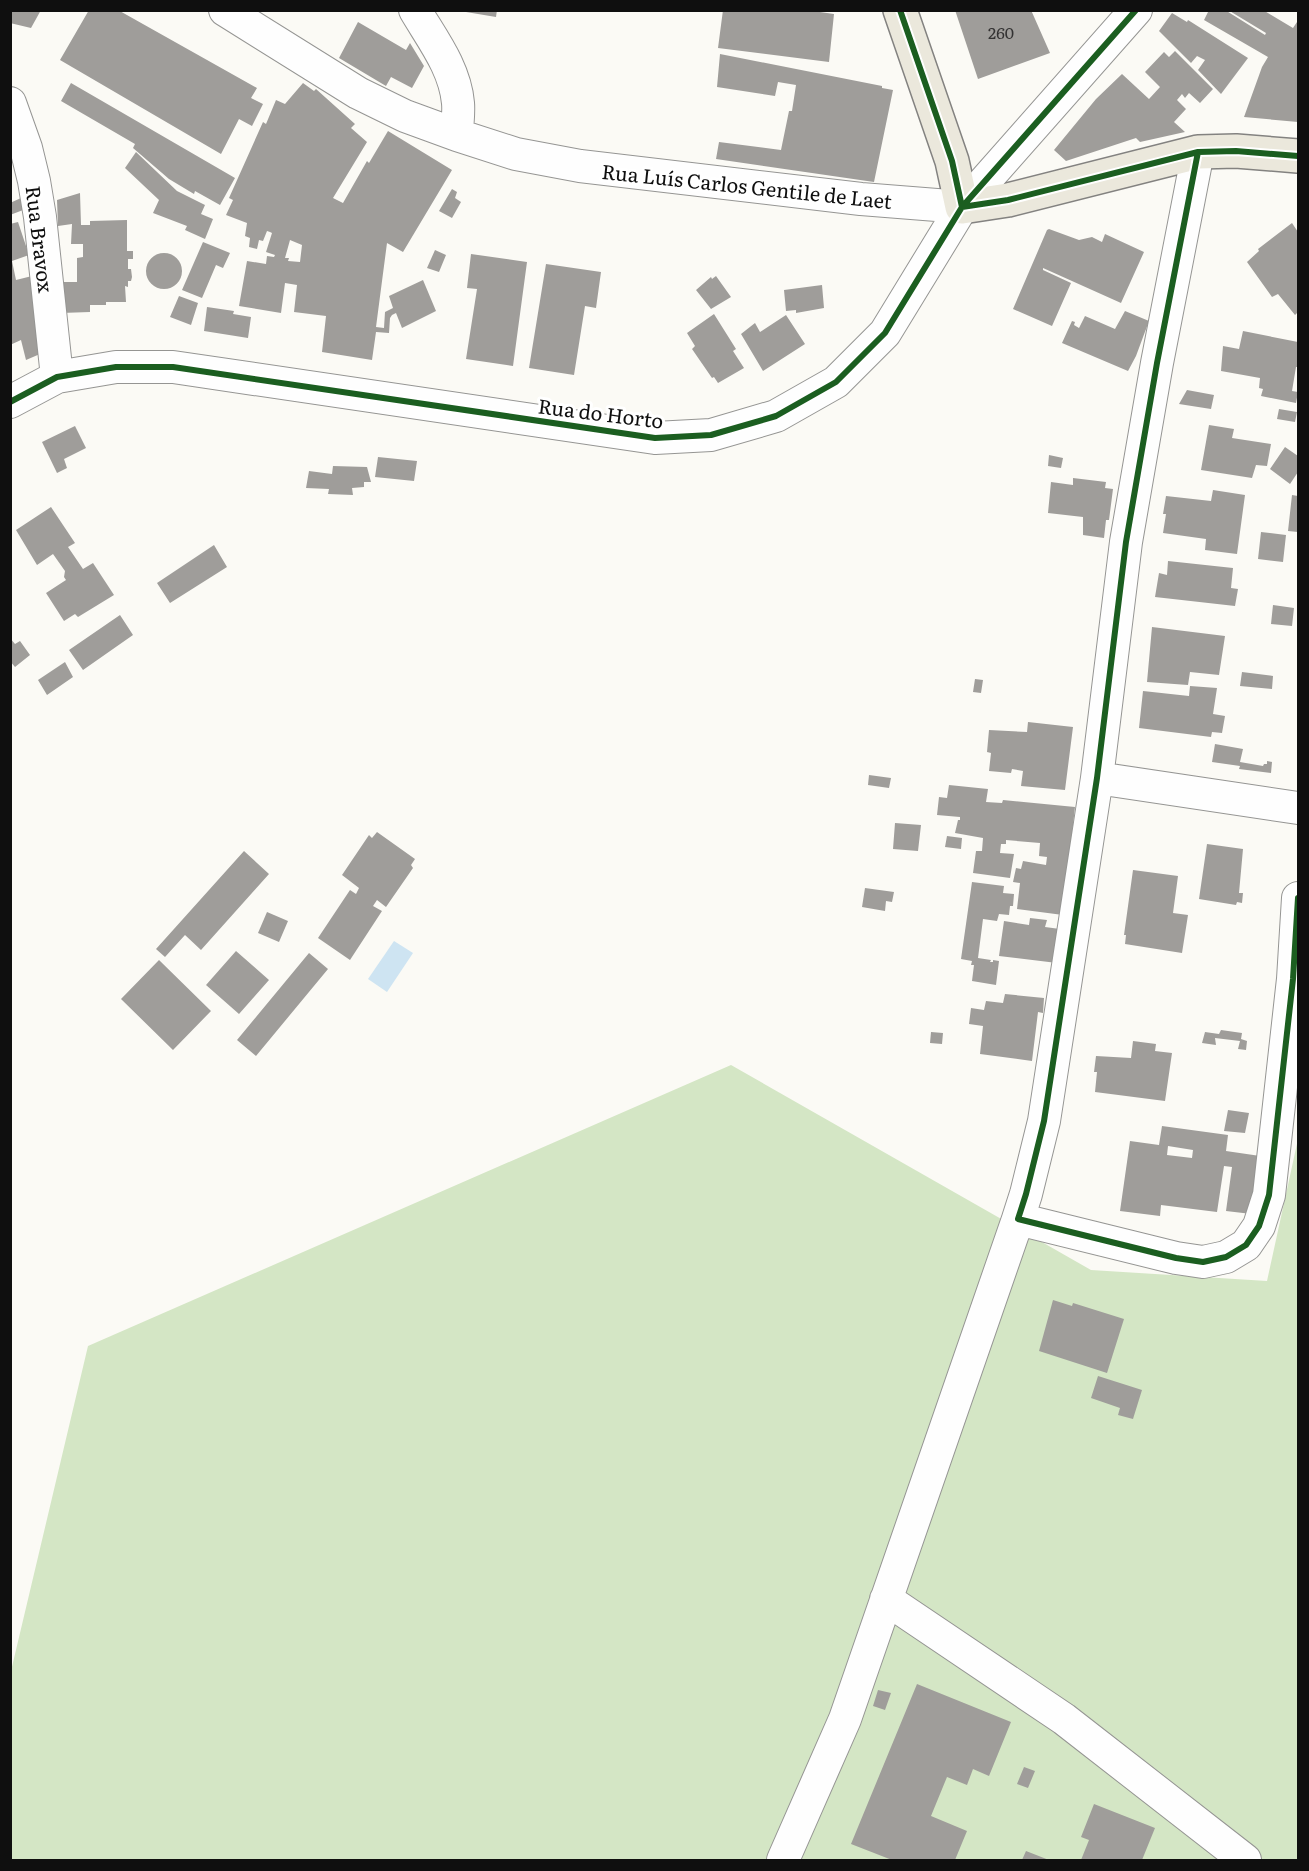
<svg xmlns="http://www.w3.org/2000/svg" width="1309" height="1871" viewBox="0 0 1309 1871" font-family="Literata,serif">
	<rect width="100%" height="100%" fill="#fbfaf5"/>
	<!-- forest -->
	<path fill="#d4e6c5" d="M731,1065L1091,1270L1267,1281L1298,1139V1860H11V1671L88,1346Z"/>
	<!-- water -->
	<path fill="#cee4f2" d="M394,941L413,953L387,992L368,979Z"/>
	<!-- building -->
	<path fill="#9f9d9a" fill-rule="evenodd" d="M10,10H41L31,28L10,23Z
		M89,10H118L257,88L251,98L263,104L252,126L239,119L221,154L60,60Z
		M454,10H497L496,17Z
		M723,10H806L834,14L829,62L718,48Z
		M955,10H1031L1050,53L978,79Z
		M1209,10H1225L1265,35L1266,33L1228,10H1263L1293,28L1297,22L1298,23V122L1244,117L1262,67L1268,57L1204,20Z
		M1172,13L1187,22L1188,20L1248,58L1221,94L1198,70L1205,60L1197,56L1191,63L1159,31Z
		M358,22L406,50L410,43L424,66L412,88L391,77L386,86L339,58Z
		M1175,51L1213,89L1200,103L1189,93L1185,98L1182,94L1177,100L1186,109L1174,122L1185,132L1140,142L1136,138L1066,161L1054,150L1096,99L1122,74L1149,99L1160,87L1145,72L1164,52L1169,57Z
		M720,54L882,86V88L893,90L874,182L716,159L719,142L781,150L789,111H792L796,85L778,82L775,96L717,87Z
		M71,83L235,178L220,205L195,191L194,194L169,179L133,148L135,144L61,101Z
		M303,83L314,91L316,89L355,124L351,128L367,142L333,198L343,203L367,161L369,163L388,131L452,170L403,252L387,243L376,327L384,328L385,312L393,308L389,296L423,280L436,311L402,328L396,313L392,315L390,318L389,333L376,332L372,360L322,352L326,316L294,312L297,285L285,283L281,313L239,306L247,261L266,264L267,256L274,257L275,255L266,252L272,233L270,232L267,231L263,241L259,240L257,249L249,247L250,238L245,236L247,223L226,215L233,200L229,198L263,122L266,124L276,100L285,104ZM290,240L302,245L300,262L288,261L289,258H285Z
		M136,152L177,191L205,205L201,214L213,219L205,239L185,230L187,226L153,213L159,200L125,168Z
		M452,189L457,192L455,198L461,202L452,218L439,211Z
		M80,193L81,225H90V221L127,220V251H133V259H128V269H131L132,277L131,281H128V287L125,286L126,302H106V305H90V312L61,313L60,282H77V258L83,257V244H71L72,224L58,226L57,200Z
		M21,198L31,207L10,215V203Z
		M18,222L29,255L12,261L16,280L36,275L40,354L26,360L21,340L10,345V224Z
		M1292,223L1298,232V312L1295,315L1278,294L1272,297L1247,262L1259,251L1258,249Z
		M1049,229L1079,240L1092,237L1102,242L1105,234L1144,252L1121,303L1043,268V270L1071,283L1052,326L1013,309L1047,230Z
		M203,242L230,253L223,268L216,265L202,298L182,290Z
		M435,250L446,255L439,272L427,268Z
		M146 271a18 18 0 1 1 36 0a18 18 0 1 1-36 0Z
		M471,254L527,262L513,366L466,359L477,289L467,288Z
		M546,264L601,272L596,308L585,306L574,375L529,368Z
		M716,276L731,297L711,309L696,290L711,277L712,279Z
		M822,285L824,308L796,313V310L786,311L784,290Z
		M179,296L198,303L191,325L170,317Z
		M207,307L234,311L233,314L251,317L248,338L204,331Z
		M1125,311L1149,321L1136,356L1128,371L1062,343L1072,321L1075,322L1074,325L1079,328L1085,316L1115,329Z
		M714,314L736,349L733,351L744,368L718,383L714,377L712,378L692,349L695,346L687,333Z
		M786,315L805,344L763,371L741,334L755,323L760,332Z
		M1243,331L1298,342V367H1296L1292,391L1298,392L1296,403L1261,396L1263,389L1259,388L1260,378L1221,371L1223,346L1239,349Z
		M1187,390L1214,395L1211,409L1179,404Z
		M1279,409L1297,412L1295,422L1277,419Z
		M1209,425L1234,429L1232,438L1271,444L1267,466L1256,465L1252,478L1201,470Z
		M75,426L86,448L64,459L67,468L57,473L42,442Z
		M1285,447L1298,456V472L1290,484L1270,469Z
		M1049,455L1063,458L1061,468L1048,466Z
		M378,457L417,461L414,481L375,477Z
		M333,466L367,467L371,482H364V487L352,488L353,495L328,494L329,489L306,488L309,471L332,474Z
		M1073,478L1106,482L1105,488L1113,489L1109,520H1106L1104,538L1083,535V517L1048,513L1051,482L1073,485Z
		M1213,490L1245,495L1237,554L1205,550L1206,539L1163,533L1166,514H1163L1166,496L1211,501Z
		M1292,495L1298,496V532L1288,531Z
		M51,507L75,543L68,547L83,569L93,563L114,595L78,617L75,614L64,621L46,593L66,580L64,577L65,571L53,554L37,565L16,530Z
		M1261,532L1286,535L1283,562L1258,559Z
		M214,545L227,567L170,603L157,583Z
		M1168,561L1233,568L1231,588L1238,589L1235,606L1155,597L1159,573L1167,575Z
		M1273,605L1294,608L1292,626L1271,624Z
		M120,615L133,635L83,670L69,650Z
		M1152,627L1225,636L1219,675L1190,672L1188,685L1147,682Z
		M10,638L15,644L20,641L30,655L15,667L10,661Z
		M65,662L73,677L47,695L38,680Z
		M1242,672L1273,676L1272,689L1240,686Z
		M975,679L983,680L981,693L973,692Z
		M1190,686L1217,688L1213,714L1225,716L1222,733L1212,732L1211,737L1139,728L1143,691L1189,696Z
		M1028,722L1073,727L1065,790L1021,786L1023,771L1012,769L1011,773L989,771L991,753L987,752L989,730L1027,732Z
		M1215,744L1243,749L1240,762L1263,766L1264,764H1267V761L1272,762L1271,773L1239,769L1240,766L1212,762Z
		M869,775L891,778L889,788L868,785Z
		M949,785L988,789L986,802L1002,803L1003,800L1075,807L1063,915L1017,909L1020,883L1013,882L1016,868L1021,869L1023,861L1046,865L1047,857L1039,856L1040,843L1006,840V844H1001L1000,853L1014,854L1010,878L973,873L976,851H982L983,838L955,833L958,820H960V817L937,815L939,797L947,798Z
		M895,823L921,825L918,851L893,849Z
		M377,832L415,859L411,865L413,868L386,907L377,900L373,906L382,911L350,960L318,938L350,890L356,894L359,888L342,875L369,835L372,838Z
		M947,836L962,838L961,849L945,847Z
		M1207,844L1243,849L1239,893H1243L1242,903L1237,902L1236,905L1199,899Z
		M244,851L269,874L201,950L185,935L165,957L156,949Z
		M1133,870L1178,876L1173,913L1188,915L1182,953L1125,944L1126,935H1124Z
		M972,882L1004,886L1003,893L1014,894L1013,906H1010L1009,915L999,914L997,921L983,919L978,958L991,960L990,962H993V960L999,961L996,985L972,981L974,965H971L972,961L961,959Z
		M865,888L894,892L892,902L886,901L885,911L862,907Z
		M267,912L288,921L279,942L258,933Z
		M1030,918L1047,920L1045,927L1060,929L1057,963L999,956L1004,921L1029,925Z
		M236,951L269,980L239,1014L206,985Z
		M309,953L328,969L256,1056L237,1040Z
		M159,960L211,1011L173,1050L121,999Z
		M1005,994L1044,998L1043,1013L1038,1012L1032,1061L980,1054L983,1026L969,1024L971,1008L984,1010L986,1001L1003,1003Z
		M1221,1030L1242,1033L1241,1039L1247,1041L1246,1050L1238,1049L1240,1041L1215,1038L1216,1045L1202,1043L1205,1032L1219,1034Z
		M931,1032L943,1033L942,1044L930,1043Z
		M1133,1041L1156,1044L1155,1051L1172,1053L1165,1101L1095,1092L1097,1072H1094L1096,1056L1131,1058Z
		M1228,1110L1249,1113L1245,1133L1224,1131Z
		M1162,1126L1228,1135L1226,1151L1267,1157L1260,1215L1226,1211L1232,1167L1224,1166L1217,1212L1161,1205L1160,1216L1120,1211L1130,1141L1159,1145ZM1168,1146L1193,1150L1192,1158L1167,1155Z
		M1053,1300L1072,1306L1073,1303L1124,1319L1107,1373L1039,1351Z
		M1098,1376L1142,1390L1133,1419L1118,1415L1120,1408L1091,1398Z
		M917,1684L1011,1722L989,1776L973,1769L967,1785L947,1777L931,1816L967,1831L955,1860H892L851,1844Z
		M878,1690L891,1693L885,1710L873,1706Z
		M1024,1767L1035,1771L1028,1788L1017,1784Z
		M1094,1804L1155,1828L1142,1860H1081L1089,1840L1081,1837Z
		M1026,1851L1049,1860H1022Z"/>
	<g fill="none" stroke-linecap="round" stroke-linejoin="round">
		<!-- minor casing -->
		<g stroke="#959593" stroke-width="34">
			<path id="minor" d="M225,10L358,93L405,116L457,135L516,154L580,166L861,199L962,207
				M415,10C432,39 455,68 458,103C459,113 457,125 457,135
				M10,103L26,148L34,181L40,217L57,377
				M1198,152L1157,363L1126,542L1097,778L1044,1121L1026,1194L1018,1219L1176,1258L1203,1262L1226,1257L1246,1245L1259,1226L1269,1195L1293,979L1298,898
				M10,402L57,377L116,367H173L655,438L711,435L776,416L836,382L885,333L962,207L1136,10
				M1097,778L1298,808
				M886,1599L1064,1719L1245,1860
				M783,1860L845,1719L1018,1219"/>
		</g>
		<!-- major casing -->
		<g stroke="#838280" stroke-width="36">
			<path id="major" d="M900,10L952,161L962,207L1008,200L1198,152L1236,151L1298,156"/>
		</g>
		<!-- minor -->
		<use href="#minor" stroke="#fefefe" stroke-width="32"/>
		<!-- major -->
		<use href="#major" stroke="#ebe8dc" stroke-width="33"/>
		<!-- cycleway casing -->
		<g stroke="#fff" stroke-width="10">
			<path id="cycleway" d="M900,10L952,161L962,207
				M1198,152L1157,363L1126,542L1097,778L1044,1121L1026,1194L1018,1219L1176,1258L1203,1262L1226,1257L1246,1245L1259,1226L1269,1195L1293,979L1298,898
				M962,207L1008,200L1198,152L1236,151L1298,156
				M10,402L57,377L116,367H173L655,438L711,435L776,416L836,382L885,333L962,207L1136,10"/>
		</g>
		<!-- cycleway -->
		<use href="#cycleway" stroke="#1b5e20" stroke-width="6"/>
	</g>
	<g text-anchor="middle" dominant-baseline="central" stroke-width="6" stroke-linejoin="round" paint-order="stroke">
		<!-- number labels -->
		<g font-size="16" fill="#333232">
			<text x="1001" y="32">260</text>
		</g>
		<!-- street labels -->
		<g font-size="20" fill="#0f0f0f" stroke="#fff">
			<text transform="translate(747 185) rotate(6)">Rua Luís Carlos Gentile de Laet</text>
			<text transform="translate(41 239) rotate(83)">Rua Bravox</text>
			<text transform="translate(601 412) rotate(7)">Rua do Horto</text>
		</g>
	</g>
	<!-- border -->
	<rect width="1309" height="1871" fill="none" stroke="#0f0f0f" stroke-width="24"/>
</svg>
